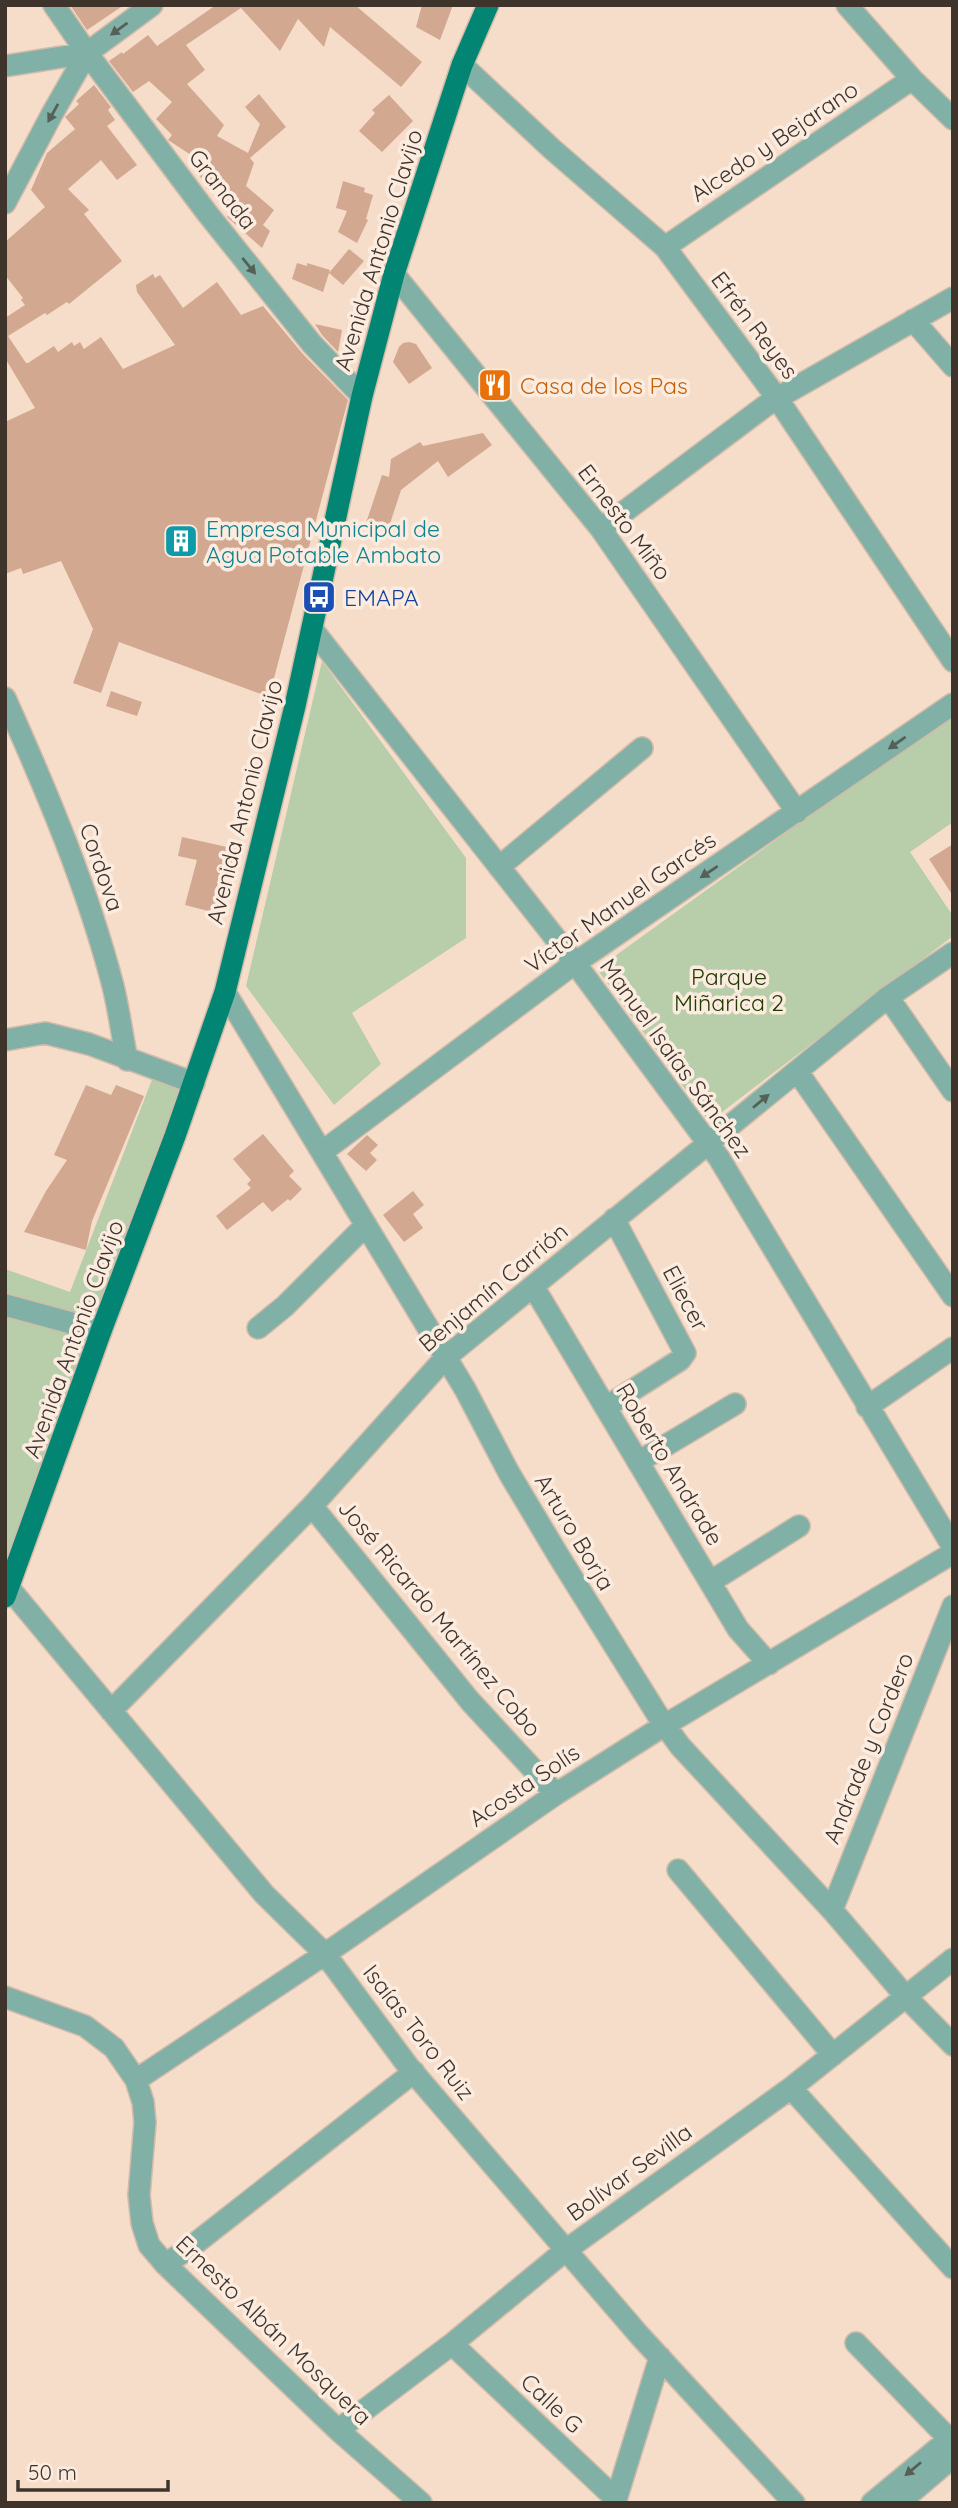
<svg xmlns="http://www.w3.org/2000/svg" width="958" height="2508" viewBox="0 0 958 2508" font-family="Quicksand,sans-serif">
	<rect width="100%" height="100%" fill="#f6ddc9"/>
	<!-- green -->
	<path fill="#b8cda9" d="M322,661L466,858V938L352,1013L381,1064L334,1105L246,986Z
		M953,712V822L910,852L953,916V936L709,1122L597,969Z
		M153,1077L185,1088L5,1567V1269L70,1292Z"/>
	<!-- building -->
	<path fill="#d2a891" d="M70,5H124L87,30Z
		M216,5H355L422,62L401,87L330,27L324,47L298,19L280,51L241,8L186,45L205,70L187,84L224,125L217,136L248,153L260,124L245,107L259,94L286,127L250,158L254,163L246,186L274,210L263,225L270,231L262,248L227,217L238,204L206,188L207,185L188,161L191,155L168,140L172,135L156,119L172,102L149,81L133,92L109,61L122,52L123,54L148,35L157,46Z
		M422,5H453L440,40L416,27Z
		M94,85L111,107L108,110L115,120L107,126L137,165L117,180L101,160L68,189L89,210L84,214L122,261L69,304L67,302L47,315L45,313L8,336L26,363H28L54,346L58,352L72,342L74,346L80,342L84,349L101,337L123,369L175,345L137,292L136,285L153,274L155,278L160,275L183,308L217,282L241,315L263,306L302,353L348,400L269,697L119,642L101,693L73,683L93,629L61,561L23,574L21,568L5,574V422L35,408L5,358V318L25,305L21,300L23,298L5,275V242L45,207L31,190L47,153L75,129L65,117L79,104L76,101Z
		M389,95L413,121L382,152L359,131L375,113L372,110Z
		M343,181L365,188L364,192L373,195L366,219L368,220L357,243L338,232L347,211L336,208Z
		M349,249L364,261L343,285L329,273Z
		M297,263L307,266V263L330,270L323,292L292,279Z
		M315,324L342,330L338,352L322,335Z
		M409,342L416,344L432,368L409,384L393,362L399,347L403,343Z
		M483,433L492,445L448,477L438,461L401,490L388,530L366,523L382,475L389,477L391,459L420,442L423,446Z
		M111,691L142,702L137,716L106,706Z
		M182,837L236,849L216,913L185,905L197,860L178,856Z
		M953,844V896L929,859Z
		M86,1085L111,1095L116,1085L144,1096L92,1221L86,1250L24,1232L46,1191L67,1160L54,1155Z
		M263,1134L294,1171L289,1176L302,1189L290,1201L288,1199L272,1212L263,1202L227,1230L216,1216L251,1188L247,1184L251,1180L233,1159Z
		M367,1135L378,1145L370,1153L377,1160L366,1171L347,1154Z
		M413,1191L424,1205L413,1214L423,1228L404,1242L383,1215Z"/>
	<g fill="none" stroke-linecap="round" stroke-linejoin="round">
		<!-- minor casing -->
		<g stroke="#d1bbaa" stroke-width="24">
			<path id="minor" d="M54,5L87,53L207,213L312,344L362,396
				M847,5L912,79L953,119
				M462,65L552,149L665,247L777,398L953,661
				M5,66L87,53L152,5
				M5,203L52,114L87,53
				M665,247L912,79
				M394,274L601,529L797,812
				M913,320L953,366
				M601,529L772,401L953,298
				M312,629L575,963L719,1158L953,1547
				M5,698C47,792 87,886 113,986C119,1010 122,1035 127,1060
				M499,867L642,748
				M225,992L465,1389L509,1473L558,1555L657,1714L680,1746L832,1910L907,1998L953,2045
				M888,997L953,1091
				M5,1040L45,1033L89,1044L194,1083
				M797,1071L953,1296
				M322,1152L575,963L953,704
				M533,1286L738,1629L769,1664
				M5,1305L101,1331
				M258,1328L285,1306L366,1225
				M606,1407L680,1360L685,1353L614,1219
				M867,1407L953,1348
				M638,1462L735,1404
				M312,1506L470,1701L556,1794
				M710,1582L799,1526
				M9,1588L264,1894L325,1954L408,2066L566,2250L640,2336L794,2503
				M111,1711L312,1506L446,1357L888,997L953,953
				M678,1870L833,2055
				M832,1910L953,1606
				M5,1997L85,2026L114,2048L136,2080L143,2102L145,2122L139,2195L142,2223L149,2245L165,2264L338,2430L421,2503
				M136,2080L325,1954L556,1794L665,1725L953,1553
				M791,2088L953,2268
				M165,2264L187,2250L414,2072
				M856,2343L953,2443
				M452,2344L616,2499
				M338,2430L452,2344L566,2250L791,2088L953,1959
				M615,2503L660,2357
				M872,2503L953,2436
				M899,2503L953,2457"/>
		</g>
		<!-- major casing -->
		<g stroke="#d1bbaa" stroke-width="24">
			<path id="major" d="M5,1597L101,1331L175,1136L225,992L295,706L362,396L394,274L462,65L488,5"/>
		</g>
		<!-- minor -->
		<use href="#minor" stroke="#81b1a6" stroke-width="21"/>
		<!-- major -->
		<use href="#major" stroke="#028673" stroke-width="21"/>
	</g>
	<!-- one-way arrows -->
	<defs><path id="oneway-solid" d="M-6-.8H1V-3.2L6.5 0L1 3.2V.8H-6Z" transform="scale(1.75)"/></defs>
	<g fill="#556057">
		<use href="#oneway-solid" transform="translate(119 29) rotate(144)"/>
		<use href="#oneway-solid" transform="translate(53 113) rotate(119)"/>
		<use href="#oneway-solid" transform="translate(249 266) rotate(51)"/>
		<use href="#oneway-solid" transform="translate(897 743) rotate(145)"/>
		<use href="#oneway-solid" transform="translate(709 872) rotate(146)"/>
		<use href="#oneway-solid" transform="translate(761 1101) rotate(-40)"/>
		<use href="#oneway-solid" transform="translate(913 2469) rotate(140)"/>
	</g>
	<!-- icons -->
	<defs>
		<g id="restaurant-square" transform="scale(1.75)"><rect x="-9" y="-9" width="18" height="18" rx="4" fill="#e8710a" stroke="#fcece0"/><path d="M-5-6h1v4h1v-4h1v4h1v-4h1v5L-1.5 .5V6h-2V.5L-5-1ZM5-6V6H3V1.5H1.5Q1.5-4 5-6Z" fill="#fff"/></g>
		<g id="building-square" transform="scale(1.75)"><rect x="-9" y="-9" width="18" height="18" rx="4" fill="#0f9aa8" stroke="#fcece0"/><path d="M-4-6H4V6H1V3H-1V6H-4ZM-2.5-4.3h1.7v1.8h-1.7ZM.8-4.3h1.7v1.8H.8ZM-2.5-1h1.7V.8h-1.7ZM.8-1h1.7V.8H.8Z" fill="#fff"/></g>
		<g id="bus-square" transform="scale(1.75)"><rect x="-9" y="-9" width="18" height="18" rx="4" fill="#1a4fb4" stroke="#fcece0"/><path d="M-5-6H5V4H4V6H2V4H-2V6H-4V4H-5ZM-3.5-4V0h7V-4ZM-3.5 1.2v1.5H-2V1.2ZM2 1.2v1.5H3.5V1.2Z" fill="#fff"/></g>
	</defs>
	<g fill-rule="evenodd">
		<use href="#restaurant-square" x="495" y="385"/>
		<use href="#building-square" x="181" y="541"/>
		<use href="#bus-square" x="319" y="597"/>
	</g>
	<g text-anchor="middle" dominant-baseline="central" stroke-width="7" stroke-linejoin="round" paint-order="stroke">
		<!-- street labels -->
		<g font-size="23" fill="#3e342c" stroke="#fcece0">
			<text transform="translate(774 141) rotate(-34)">Alcedo y Bejarano</text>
			<text transform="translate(223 189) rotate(52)">Granada</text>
			<text transform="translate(378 250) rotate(-73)">Avenida Antonio Clavijo</text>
			<text transform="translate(755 325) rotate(53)">Efrén Reyes</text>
			<text transform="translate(625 522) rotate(53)">Ernesto Miño</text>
			<text transform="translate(244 802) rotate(-76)">Avenida Antonio Clavijo</text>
			<text transform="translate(102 867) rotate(71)">Cordova</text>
			<text transform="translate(620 902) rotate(-35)">Víctor Manuel Garcés</text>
			<text transform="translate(676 1058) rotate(54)">Manuel Isaías Sánchez</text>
			<text transform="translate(493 1287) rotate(-40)">Benjamín Carrión</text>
			<text transform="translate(686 1298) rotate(62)">Eliecer</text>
			<text transform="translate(73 1339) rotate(-70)">Avenida Antonio Clavijo</text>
			<text transform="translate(670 1464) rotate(59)">Roberto Andrade</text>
			<text transform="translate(575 1532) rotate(59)">Arturo Borja</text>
			<text transform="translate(440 1618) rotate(50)">José Ricardo Martínez Cobo</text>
			<text transform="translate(868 1748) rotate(-68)">Andrade y Cordero</text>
			<text transform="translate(524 1785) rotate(-34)">Acosta Solís</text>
			<text transform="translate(419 2032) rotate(52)">Isaías Toro Ruiz</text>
			<text transform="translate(629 2172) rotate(-36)">Bolívar Sevilla</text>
			<text transform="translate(274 2330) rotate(44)">Ernesto Albán Mosquera</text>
			<text transform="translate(552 2403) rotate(43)">Calle G</text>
		</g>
		<!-- food labels -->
		<g font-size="23" fill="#c56008" stroke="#fcece0" text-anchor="start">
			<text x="520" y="385">Casa de los Pas</text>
		</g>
		<!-- culture labels -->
		<g font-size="23" fill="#0d838f" stroke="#fcece0" text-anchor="start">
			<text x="206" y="528">Empresa Municipal de<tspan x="206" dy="26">Agua Potable Ambato</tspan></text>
		</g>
		<!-- transit labels -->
		<g font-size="23" fill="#164399" stroke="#fcece0" text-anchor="start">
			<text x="344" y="597">EMAPA</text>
		</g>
		<!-- park labels -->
		<g font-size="23" fill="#213d02" stroke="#fcece0">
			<text x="729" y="976">Parque<tspan x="729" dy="26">Miñarica 2</tspan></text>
		</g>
	</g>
	<!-- border -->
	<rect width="958" height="2508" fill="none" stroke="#3e342c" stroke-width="14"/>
	<!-- scale -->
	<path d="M18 2480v10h150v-10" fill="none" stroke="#3e342c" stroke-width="3.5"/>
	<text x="28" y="2480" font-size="21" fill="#3e342c" stroke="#fcece0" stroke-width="5" paint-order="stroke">50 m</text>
</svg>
